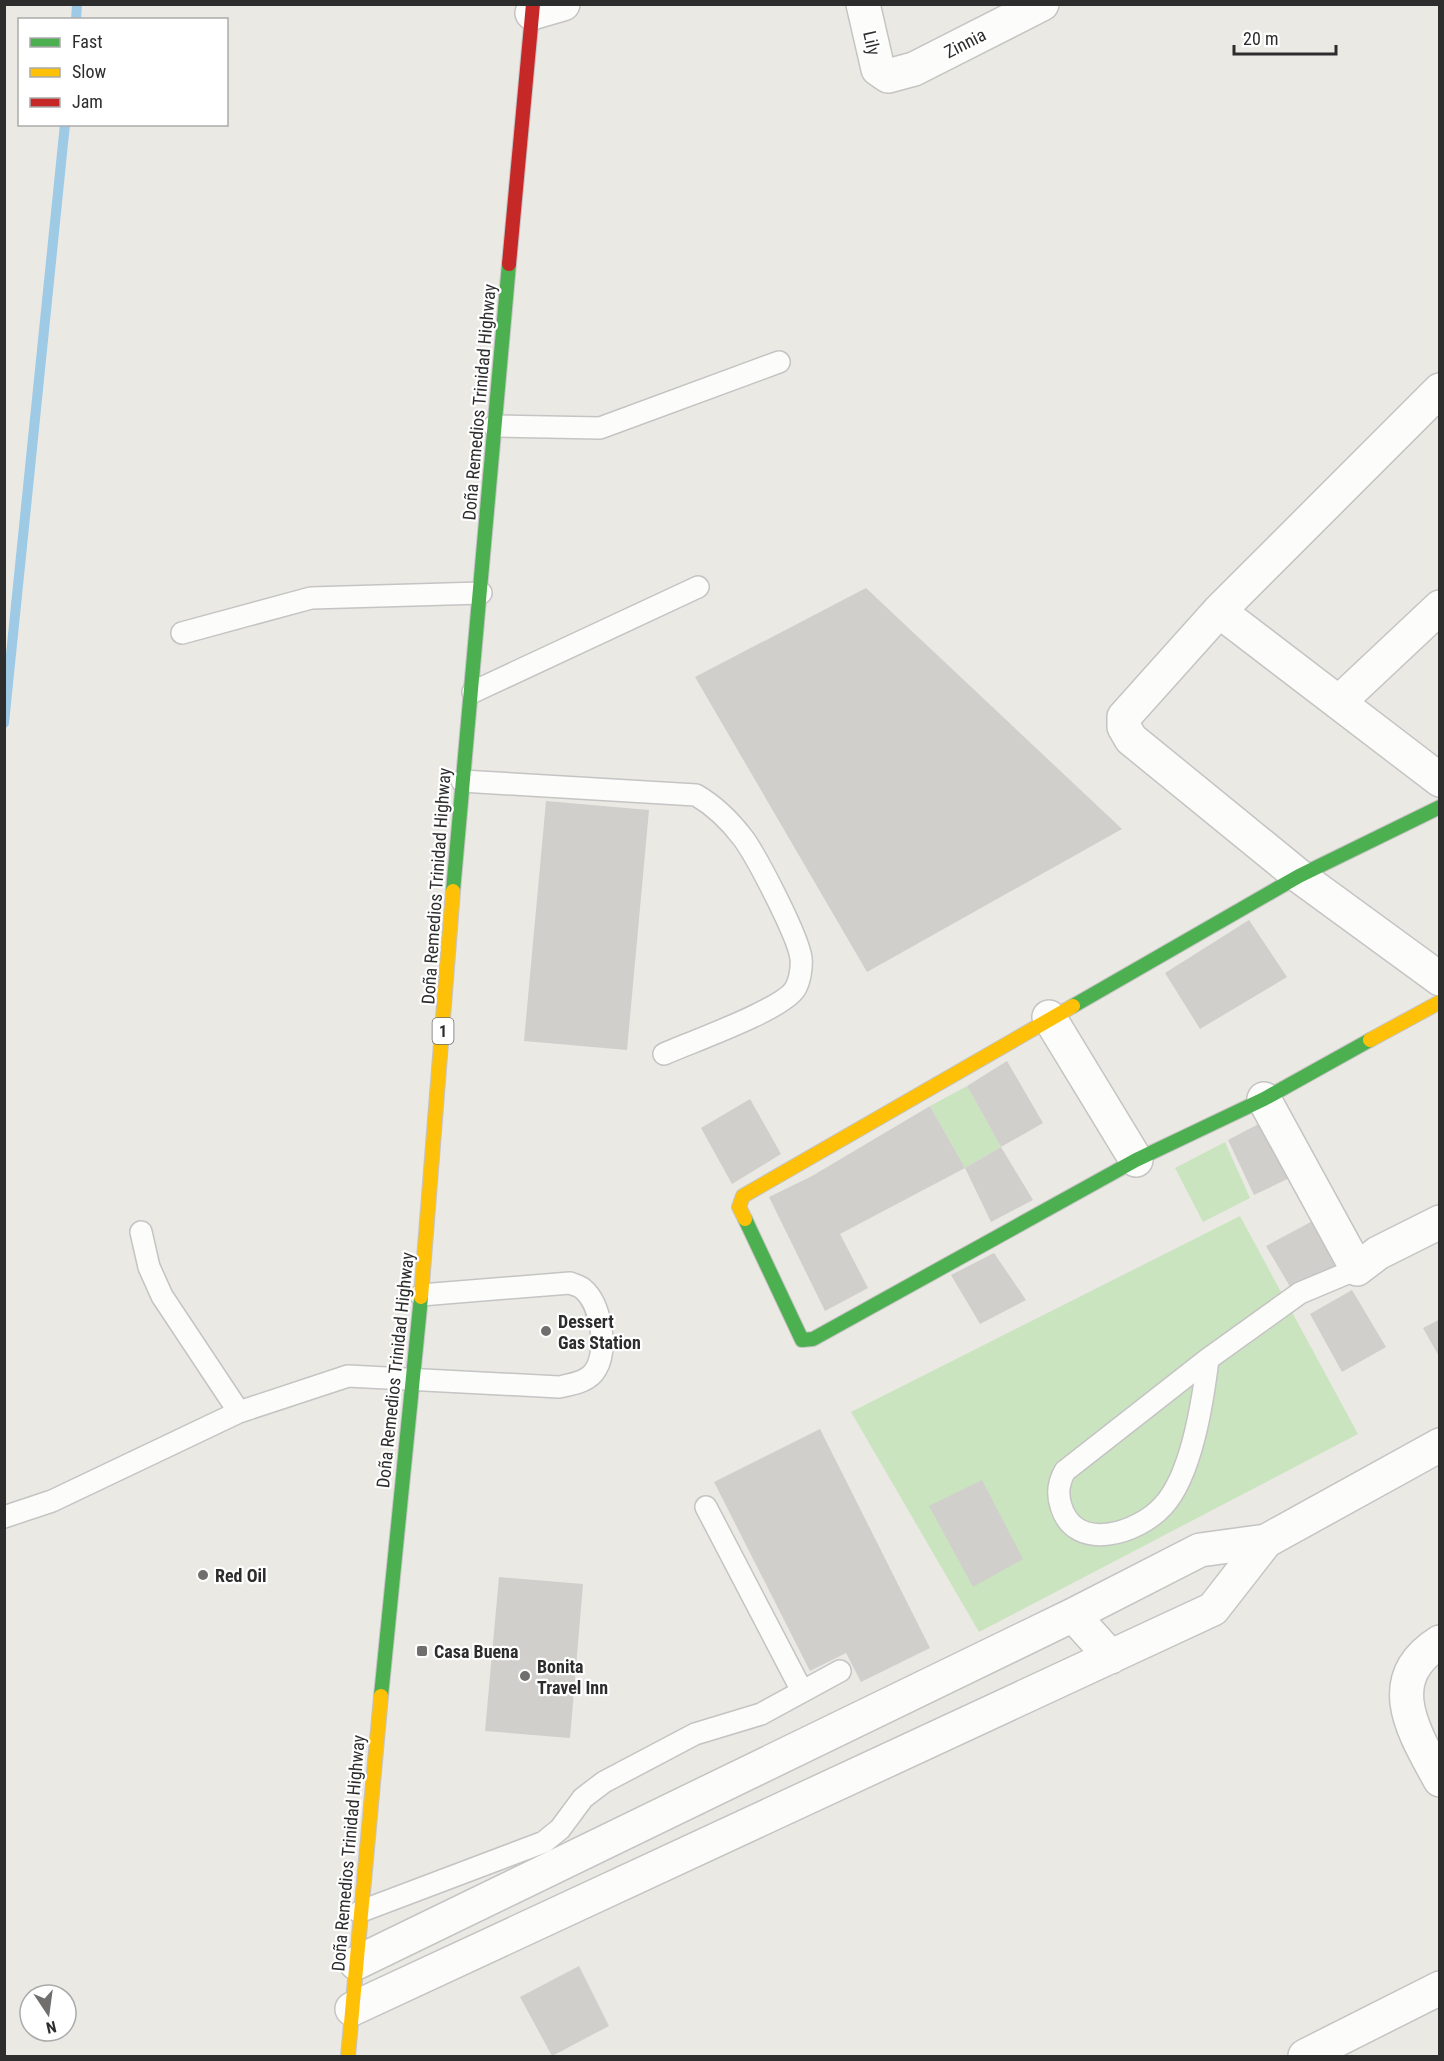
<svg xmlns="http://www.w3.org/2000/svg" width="1444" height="2061" viewBox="0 0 1444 2061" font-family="'Roboto Condensed',sans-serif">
	<rect width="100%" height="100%" fill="#ebe9e4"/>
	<!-- green -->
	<path fill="#cae4c0" d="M967,1086L1001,1147L965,1168L930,1106Z
		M1225,1142L1250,1198L1203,1222L1175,1168Z
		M1240,1216L1358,1434L979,1632L851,1412Z"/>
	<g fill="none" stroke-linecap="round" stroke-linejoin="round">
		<!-- stream -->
		<path stroke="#9ecae6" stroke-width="10" d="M76,20L77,4
			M4,723L65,124"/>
	</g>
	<!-- building -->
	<path fill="#d0cfcb" d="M866,588L1122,829L867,972L695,677Z
		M546,801L649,810L627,1050L524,1041Z
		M1249,920L1287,977L1200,1029L1165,973Z
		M1007,1061L1043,1123L1001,1147L967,1086Z
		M750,1099L781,1154L732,1184L701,1128Z
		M930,1106L965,1168L840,1234L868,1288L825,1311L769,1197L812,1176Z
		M1270,1118L1298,1174L1254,1195L1228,1140Z
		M1001,1147L1033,1200L991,1222L965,1168Z
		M1322,1216L1347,1263L1292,1290L1266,1246Z
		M994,1253L1026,1300L980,1324L951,1275Z
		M1352,1290L1386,1347L1342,1372L1310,1314Z
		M1440,1319V1358L1423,1328Z
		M820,1429L930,1648L861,1682L846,1653L810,1671L714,1482Z
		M982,1480L1023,1559L973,1587L929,1506Z
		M499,1577L583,1584L570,1738L485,1731Z
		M579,1966L609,2026L552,2056L520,1997Z"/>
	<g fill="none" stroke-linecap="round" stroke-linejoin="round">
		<!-- lane casing -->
		<g stroke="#c5c4c4" stroke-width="24">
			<path id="lane" d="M494,426L600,428L779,362
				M182,633L311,598L481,593
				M473,692L698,587
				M462,781L696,795C715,806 730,821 743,838C757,857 798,936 801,958C802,967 800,981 795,989C782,1010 691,1042 664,1054
				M141,1232L149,1267L162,1296L239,1412
				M1208,1359C1203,1400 1192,1475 1163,1506C1139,1533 1075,1554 1061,1506C1057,1494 1058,1483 1065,1471L1208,1359L1300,1293L1357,1269
				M706,1507L802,1691
				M4,1517L52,1501L239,1412L348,1376L559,1387C572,1384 589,1382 596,1369C608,1349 601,1304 583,1289C580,1286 574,1285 570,1283L421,1295
				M359,1912L544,1842L560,1829L583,1798L604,1782L695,1734L761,1714L840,1671"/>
		</g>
		<!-- street casing -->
		<g stroke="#c5c4c4" stroke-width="36">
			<path id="street" d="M863,4L878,69L888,76L914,69L1042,4
				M532,13L563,4
				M1440,390L1219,611L1124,717V727L1131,739L1299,876L1440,979
				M1219,611L1440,780
				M1339,702L1440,607
				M1049,1017L1136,1160
				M1264,1099L1357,1269L1378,1253L1440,1222
				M1073,1615L1111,1657
				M1440,1642C1380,1680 1414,1732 1440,1780
				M356,1963L1073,1615L1200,1550L1266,1541L1440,1445
				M352,2009L1213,1609L1266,1541
				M1305,2056L1440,1988"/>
		</g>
		<!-- fast casing -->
		<g stroke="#c5c4c4" stroke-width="16">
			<path id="fast" d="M453,891L509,264
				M1073,1006L1299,876L1440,807
				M745,1219L802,1340L813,1339L1136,1160L1264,1099L1370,1040
				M381,1696L421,1297"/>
		</g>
		<!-- slow casing -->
		<g stroke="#c5c4c4" stroke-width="16">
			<path id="slow" d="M1370,1040L1440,1002
				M745,1219L739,1207L743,1196L1073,1006
				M421,1297L453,891
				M348,2056L381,1696"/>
		</g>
		<!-- jam casing -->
		<g stroke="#c5c4c4" stroke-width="16">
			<path id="jam" d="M509,264L533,4"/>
		</g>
		<!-- lane -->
		<use href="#lane" stroke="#fcfcfb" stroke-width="21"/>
		<!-- street -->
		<use href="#street" stroke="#fcfcfb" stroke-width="33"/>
		<!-- fast -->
		<use href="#fast" stroke="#4caf50" stroke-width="14"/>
		<!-- slow -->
		<use href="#slow" stroke="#ffc107" stroke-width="14"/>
		<!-- jam -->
		<use href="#jam" stroke="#c62828" stroke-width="14"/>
	</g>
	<!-- markers -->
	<g fill="#706f6d" stroke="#fff" stroke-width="2">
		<circle cx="546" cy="1331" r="6"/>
		<circle cx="203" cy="1575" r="6"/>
		<rect x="416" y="1645" width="12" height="12" rx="3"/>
		<circle cx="525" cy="1676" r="6"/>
	</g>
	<g text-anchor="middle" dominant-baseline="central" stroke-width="4.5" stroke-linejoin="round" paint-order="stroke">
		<!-- shield labels -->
		<rect fill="#fff" stroke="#6c6c6c" stroke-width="1.5" x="432.5" y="1018" width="21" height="26" rx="4.5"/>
		<g font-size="16" font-weight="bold" fill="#2d2d2d">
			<text x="443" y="1031">1</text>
		</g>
		<!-- street labels -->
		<g font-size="18" fill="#2d2d2d" stroke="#fff">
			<text transform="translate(872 43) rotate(77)">Lily</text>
			<text transform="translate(965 43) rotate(-27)">Zinnia</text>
			<text transform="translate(479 402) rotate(-85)">Doña Remedios Trinidad Highway</text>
			<text transform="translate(436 886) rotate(-86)">Doña Remedios Trinidad Highway</text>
			<text transform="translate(395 1370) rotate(-84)">Doña Remedios Trinidad Highway</text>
			<text transform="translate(348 1853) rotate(-85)">Doña Remedios Trinidad Highway</text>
		</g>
		<!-- poi labels -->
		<g font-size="18" font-weight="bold" fill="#2d2d2d" stroke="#fff" text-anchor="start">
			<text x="558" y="1321">Dessert<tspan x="558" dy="21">Gas Station</tspan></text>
			<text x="215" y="1575">Red Oil</text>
			<text x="434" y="1651">Casa Buena</text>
			<text x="537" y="1666">Bonita<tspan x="537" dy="21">Travel Inn</tspan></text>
		</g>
	</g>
	<!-- border -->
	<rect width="1444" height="2061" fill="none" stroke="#2d2d2d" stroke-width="12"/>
	<!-- legend -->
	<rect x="18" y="18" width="210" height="108" fill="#ffffff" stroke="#ababab" stroke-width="1.5"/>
	<rect x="30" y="38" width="30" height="9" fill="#4caf50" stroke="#ababab" stroke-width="1.5"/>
	<text x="72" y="48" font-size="18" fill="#2d2d2d">Fast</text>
	<rect x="30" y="68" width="30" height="9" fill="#ffc107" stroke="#ababab" stroke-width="1.5"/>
	<text x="72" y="78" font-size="18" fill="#2d2d2d">Slow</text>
	<rect x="30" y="98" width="30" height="9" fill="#c62828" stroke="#ababab" stroke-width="1.5"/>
	<text x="72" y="108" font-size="18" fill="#2d2d2d">Jam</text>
	<!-- north arrow -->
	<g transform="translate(48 2013) rotate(167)"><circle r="28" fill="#ffffff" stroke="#ababab" stroke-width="1.5"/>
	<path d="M0-4.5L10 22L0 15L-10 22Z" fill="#706f6d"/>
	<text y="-9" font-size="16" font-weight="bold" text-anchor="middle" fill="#2d2d2d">N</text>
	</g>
	<!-- scale -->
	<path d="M1234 45v9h102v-9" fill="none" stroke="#2d2d2d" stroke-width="3"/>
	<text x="1243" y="45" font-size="18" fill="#2d2d2d" stroke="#ffffff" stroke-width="4.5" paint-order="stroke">20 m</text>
</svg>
